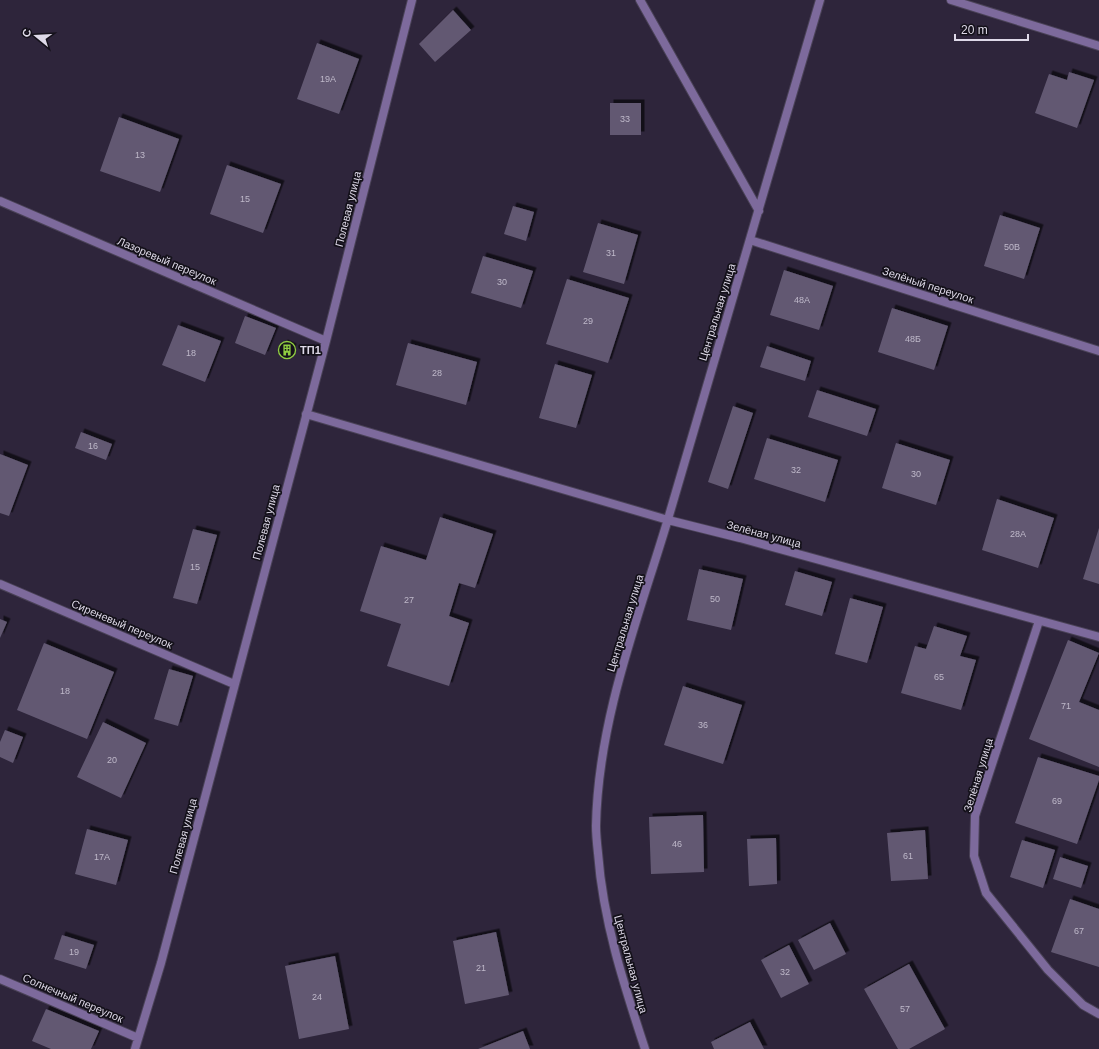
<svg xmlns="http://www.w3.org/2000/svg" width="1099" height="1049" viewBox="0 0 1099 1049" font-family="Arial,sans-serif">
	<defs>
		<filter id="shadow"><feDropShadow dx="3.5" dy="-3.5" stdDeviation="0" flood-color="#0009"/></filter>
	</defs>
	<rect width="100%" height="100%" fill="#2e253b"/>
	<!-- building -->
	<path fill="#625972" filter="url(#shadow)" d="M453,10L471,30L435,62L419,44Z
		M317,43L359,59L339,114L297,99Z
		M1069,72L1094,80L1077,128L1035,113L1049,74L1067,80Z
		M610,103H641V135H610Z
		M119,117L179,139L160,192L100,171Z
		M227,165L281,184L263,233L210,214Z
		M513,206L534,212L526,241L504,234Z
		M1000,215L1040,228L1024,279L984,266Z
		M598,223L638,235L624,284L583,272Z
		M483,256L533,271L521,308L471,293Z
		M784,270L833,286L819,330L770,315Z
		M567,279L629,298L608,363L546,344Z
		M892,308L948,326L934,370L878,352Z
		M245,316L276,328L265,355L235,343Z
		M178,325L221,341L205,382L162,365Z
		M284,343L293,347L289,358L280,354Z
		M408,343L477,362L466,405L396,385Z
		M767,346L811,361L805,381L760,367Z
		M555,364L592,375L576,428L539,418Z
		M817,390L876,409L867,436L808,417Z
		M733,406L753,413L728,489L708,482Z
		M81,432L112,444L106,460L75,448Z
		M767,438L838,460L825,502L754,479Z
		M896,443L950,460L936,505L882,488Z
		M0,454L28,465L9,516L0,513Z
		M997,499L1054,518L1038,568L982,550Z
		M440,517L493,534L475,588L459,583L449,616L469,623L449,686L387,666L401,624L360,611L381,546L426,560Z
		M1099,528V584L1083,579Z
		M193,529L217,535L197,604L173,598Z
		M699,569L743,579L731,630L687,620Z
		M795,571L832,582L822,616L785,605Z
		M850,598L883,607L867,663L835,654Z
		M0,619L7,622L0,638Z
		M934,626L967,636L960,656L976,660L961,710L901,693L915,646L926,649Z
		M1068,640L1099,653L1079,702L1099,710V767L1029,739Z
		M44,643L114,672L87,739L17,710Z
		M169,669L193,676L178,726L154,719Z
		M683,686L742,705L723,764L664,745Z
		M103,722L146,743L121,798L77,777Z
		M5,730L23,737L13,763L0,757V742Z
		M1038,757L1099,776V780L1077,844L1015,823Z
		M703,815L704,872L651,874L649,817Z
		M87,829L128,840L116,885L75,874Z
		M925,830L928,879L891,881L887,833Z
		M776,838L777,884L749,886L747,839Z
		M1022,840L1055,850L1043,888L1010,877Z
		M1060,857L1088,866L1081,888L1053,879Z
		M1070,899L1099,909V967L1051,952Z
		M830,923L846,954L814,970L798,940Z
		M496,932L509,995L465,1004L453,941Z
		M62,935L94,945L86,969L54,959Z
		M789,945L809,984L781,998L761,960Z
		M335,956L349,1029L299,1039L285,966Z
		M909,964L945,1029L909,1049H898L864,989Z
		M46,1009L99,1031L91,1049H51L32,1041Z
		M750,1022L764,1049H714L711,1042Z
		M523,1031L530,1049H478Z"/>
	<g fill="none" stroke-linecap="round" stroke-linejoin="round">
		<!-- street casing -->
		<g stroke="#4a4257" stroke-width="10">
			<path id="street" d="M640,0L759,211
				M951,0L1099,46
				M0,201L326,341
				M750,240L1099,351
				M306,414L668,520L740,538L1099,637
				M0,584L234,684
				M1039,621L975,816L974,856L986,893L1048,970L1083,1005L1099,1014
				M0,979L138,1038
				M135,1049L161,963L326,341L412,0
				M645,1049C624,985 603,921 598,853C597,844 596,835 596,826C598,720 638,619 668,519C719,346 770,173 820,0"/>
		</g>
		<!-- street -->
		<use href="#street" stroke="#7d6a9c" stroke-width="8"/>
	</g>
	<!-- icons -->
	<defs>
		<g id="building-ring" transform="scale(0.9)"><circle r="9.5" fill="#14111a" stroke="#90cd41" stroke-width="1.5"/><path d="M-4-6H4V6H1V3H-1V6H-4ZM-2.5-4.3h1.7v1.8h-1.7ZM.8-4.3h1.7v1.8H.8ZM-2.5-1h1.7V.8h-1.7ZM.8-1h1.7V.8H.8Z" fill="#90cd41"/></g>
	</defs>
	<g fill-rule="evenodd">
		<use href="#building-ring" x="287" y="350"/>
	</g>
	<g text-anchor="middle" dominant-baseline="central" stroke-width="3.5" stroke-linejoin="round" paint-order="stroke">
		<!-- number labels -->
		<g font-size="9" fill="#bfb9ca">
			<text x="328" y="79">19А</text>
			<text x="625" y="119">33</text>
			<text x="140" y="155">13</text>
			<text x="245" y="199">15</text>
			<text x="1012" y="247">50В</text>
			<text x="611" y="253">31</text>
			<text x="502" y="282">30</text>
			<text x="802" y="300">48А</text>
			<text x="588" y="321">29</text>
			<text x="913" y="339">48Б</text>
			<text x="191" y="353">18</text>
			<text x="437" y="373">28</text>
			<text x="93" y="446">16</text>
			<text x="796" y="470">32</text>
			<text x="916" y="474">30</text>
			<text x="1018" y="534">28А</text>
			<text x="195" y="567">15</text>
			<text x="715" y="599">50</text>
			<text x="409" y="600">27</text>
			<text x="939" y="677">65</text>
			<text x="65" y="691">18</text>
			<text x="1066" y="706">71</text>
			<text x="703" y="725">36</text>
			<text x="112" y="760">20</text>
			<text x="1057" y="801">69</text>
			<text x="677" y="844">46</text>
			<text x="908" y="856">61</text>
			<text x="102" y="857">17А</text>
			<text x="1079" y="931">67</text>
			<text x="74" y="952">19</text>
			<text x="481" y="968">21</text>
			<text x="785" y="972">32</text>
			<text x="317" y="997">24</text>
			<text x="905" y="1009">57</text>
		</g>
		<!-- street labels -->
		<g font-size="11" fill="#ded9e8" stroke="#14111a">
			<text transform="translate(348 209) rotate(-76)">Полевая улица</text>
			<text transform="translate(167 261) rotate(23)">Лазоревый переулок</text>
			<text transform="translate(928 285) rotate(18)">Зелёный переулок</text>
			<text transform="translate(717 312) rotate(-73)">Центральная улица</text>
			<text transform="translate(266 522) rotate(-75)">Полевая улица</text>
			<text transform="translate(764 534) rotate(15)">Зелёная улица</text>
			<text transform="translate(625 623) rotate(-73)">Центральная улица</text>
			<text transform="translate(122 624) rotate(23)">Сиреневый переулок</text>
			<text transform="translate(978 775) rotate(-73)">Зелёная улица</text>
			<text transform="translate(183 836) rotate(-75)">Полевая улица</text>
			<text transform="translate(631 964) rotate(75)">Центральная улица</text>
			<text transform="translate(73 998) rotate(23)">Солнечный переулок</text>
		</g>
		<!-- poi labels -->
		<g font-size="11" font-weight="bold" fill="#ded9e8" stroke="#14111a" text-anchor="start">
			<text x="300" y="350">ТП1</text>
		</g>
	</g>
	<!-- north arrow -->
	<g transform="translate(36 36) rotate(288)" stroke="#14111a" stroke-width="3" paint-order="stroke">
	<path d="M0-3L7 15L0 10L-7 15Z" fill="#ded9e8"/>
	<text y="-6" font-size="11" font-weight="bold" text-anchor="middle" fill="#ded9e8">С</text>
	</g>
	<!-- scale -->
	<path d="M955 34v6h73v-6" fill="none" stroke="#ded9e8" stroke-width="2"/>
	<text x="961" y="34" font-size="12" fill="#ded9e8" stroke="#14111a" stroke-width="3" paint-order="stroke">20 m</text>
</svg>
